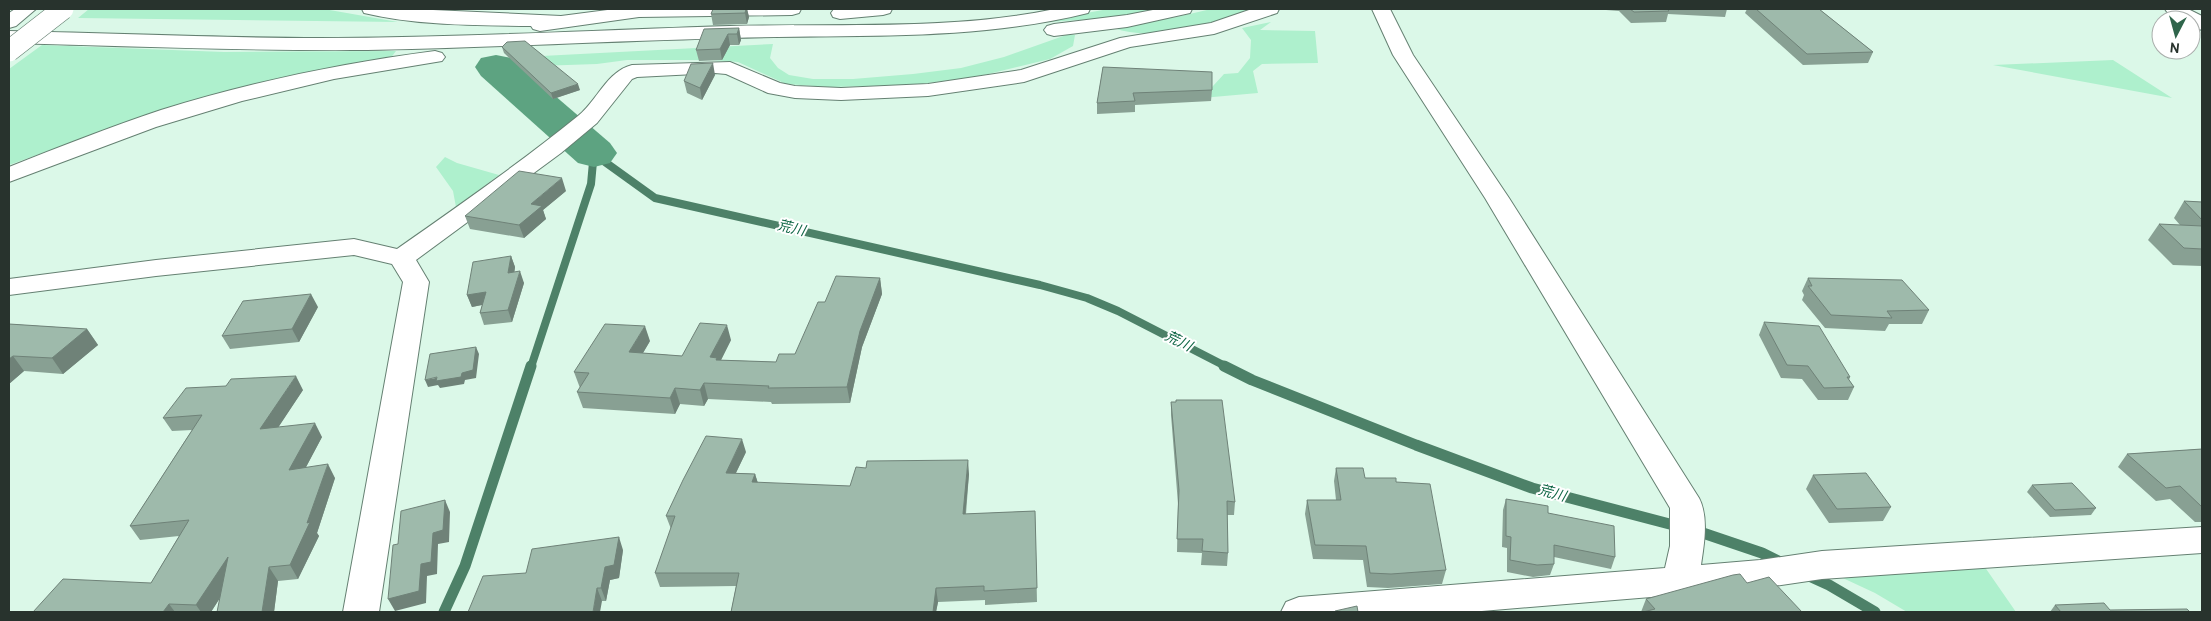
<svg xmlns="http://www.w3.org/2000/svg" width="2211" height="621" viewBox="0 0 2211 621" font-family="Overpass,'Noto Sans JP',sans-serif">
	<rect width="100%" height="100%" fill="#dbf8e8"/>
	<!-- green -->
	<path fill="#aef0cd" d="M89,9H324L398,22L78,18Z
		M1108,9H1159L1109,18L1033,23Z
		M1211,9H1250C1213,23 1153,43 1114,28L1177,17Z
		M1271,22L1260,30L1315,31L1318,63L1262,64L1253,71L1258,93L1202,98L1224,74L1238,73L1250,58L1251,40L1242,28Z
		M1069,34L1075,35L1073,46L1050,59L976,77L911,85L829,87L786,84L738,62L712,60H627L597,64L506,67L503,58L773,44L770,58L778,68L789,75L813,79H853L913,74L961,68L1004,57Z
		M42,45L224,52L396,51L390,59L253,85L173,106L9,165V69Z
		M2113,60L2172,98L1993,65Z
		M445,157L457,163L499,175L456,207L453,191L436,167Z
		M1982,563L2016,612H1907L1875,593L1832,573Z"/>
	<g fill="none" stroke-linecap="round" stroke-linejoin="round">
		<!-- stream-far2 -->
		<path stroke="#4d8168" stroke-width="7" d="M594,153L607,163
			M593,163L594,153"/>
		<!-- stream-far1 -->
		<path stroke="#4d8168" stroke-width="8" d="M605,162L655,198L1040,285L1087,298L1118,311L1227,367
			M531,367L591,184L593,162"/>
		<!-- stream -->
		<path stroke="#4d8168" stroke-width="11" d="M1224,366L1252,380L1416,445L1532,488L1681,527
			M1694,530L1762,553L1782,563
			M1807,575L1829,585L1875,612
			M444,612L465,566L531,366"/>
		<!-- river -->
		<path fill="#5da381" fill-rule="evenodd" d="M496,55L511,58L610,143L617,153L610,163L594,167L578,163L481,76L475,67L481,58Z"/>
		<!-- minor casing -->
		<g stroke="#658072" stroke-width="2">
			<path id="minor" d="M1252,9H1279L1277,13L1214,34L1130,47L1024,82L928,96L841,100L795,98L768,93L726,74L715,73L637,77L632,79L597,123L561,153L416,260L429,282L379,612H343L403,282L392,264L354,255L156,276L9,295V279L156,260L354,239L397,249C458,206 520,163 578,116C597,101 607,71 632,65L730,62L780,83L795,86L841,88L928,84L1021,70L1120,38L1211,23Z
				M1372,9H1390L1413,55L1509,198L1699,498C1709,517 1704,545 1701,565L1760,560L1822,551L2202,527V553L1822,579L1760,588L1470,612H1281L1286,602L1299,597L1665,568L1670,546V508L1485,198L1393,55Z
				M2165,9H2188L2202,16V30L2191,26V20C2181,20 2170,18 2165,9Z"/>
		</g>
		<!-- highway casing -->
		<g stroke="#658072" stroke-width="2">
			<path id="highway" d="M15,9H36L16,26L9,28V13Z
				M362,9H411L561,16L615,9H801L799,13L792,15L639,17L540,31L533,29L531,26C476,25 418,26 364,13Z
				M834,9H892L890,13L883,15L840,19L833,17L831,13Z
				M1055,9H1090L1088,13C971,42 850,34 731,38C610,41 488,48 367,50C248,51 128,46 9,43V31C112,33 216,38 319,38C456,38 593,30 730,26C838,23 949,31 1055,9Z
				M1158,9H1192L1190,13L1127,27L1054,36L1047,34L1044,30L1047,26L1054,24L1127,15Z
				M435,51L442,53L445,57L442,61L334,79L242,101L156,127L9,182V167C59,147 110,127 161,110C251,82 342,63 435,51Z"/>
		</g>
		<!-- minor -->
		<use href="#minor" fill="#fff" fill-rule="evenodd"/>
		<!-- highway -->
		<use href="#highway" fill="#fff" fill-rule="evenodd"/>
		<!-- highway-bridge casing -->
		<g stroke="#658072" stroke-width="22" stroke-linecap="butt">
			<path id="highway-bridge" d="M9,51L63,9"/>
		</g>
		<!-- highway-bridge -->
		<use href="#highway-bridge" stroke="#fff" stroke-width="21"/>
	</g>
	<!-- wall -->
	<path fill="#88a093" d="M713,9H747L749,17L747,24L713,25L711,14Z
		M1593,9H1727L1725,17L1668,14L1666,22L1631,23L1619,11Z
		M1747,9H1819L1873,52L1868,63L1803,65L1745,13Z
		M739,28L741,40L739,45H730L722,60L699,61L696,50Z
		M502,47L580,90L553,99L504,53Z
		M1103,67L1212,90L1211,101L1135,105V112L1097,114V103Z
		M715,75L702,100L687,93L684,81Z
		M566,191L543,210L546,219L524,238L470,229L465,216Z
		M2184,201L2202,202V266L2173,265L2148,240L2159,224L2180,225L2174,218Z
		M511,256L515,267L514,272L524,283L512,322L484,325L480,313L482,305L472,307L467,295Z
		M880,278L882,294L862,347L850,403L772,404L771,402L708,399L704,406L680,404L675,414L583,408L577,392L580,388L574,372L650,341L643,353L682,356L731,340L721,360L776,362L795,354L825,302Z
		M1808,278L1929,310L1922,324H1889L1885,331L1825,328L1802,300L1804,295L1802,291Z
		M318,307L299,342L230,349L222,336Z
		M1764,322L1850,377L1849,380L1854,387L1848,400H1818L1802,379L1781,378L1759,335Z
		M9,324L87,329L98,345L63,374L24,371L9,384Z
		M303,390L278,427L322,437L306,467L335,478L317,533L319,536L298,579L278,581L274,612H217L220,598L211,612H33L151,583L179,536L140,540L130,526L192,430L172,431L163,418Z
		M1171,402L1235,502L1234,515H1227L1228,553L1227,566L1201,565L1202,553L1177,552L1178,504L1171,415Z
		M2202,449V522H2195L2170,499L2156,501L2118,467L2127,454Z
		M746,452L736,473L755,474L758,483L850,486L969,474L966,514L1035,511L1037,602L985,605V600L938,602L936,612H731L736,586L660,587L655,573L671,529L666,516Z
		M1336,468L1365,478L1396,482L1446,570L1442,584L1388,588L1367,587L1363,560L1313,559L1305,514L1307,500H1336L1334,481Z
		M1813,475L1891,507L1883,521L1829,523L1806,489Z
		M2032,485L2096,508L2091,515L2050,517L2027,492Z
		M1506,499L1548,513L1615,557L1611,569L1554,557V564L1550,575L1533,577L1507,572V548L1502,547L1503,510Z
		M623,550L619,578L610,580L606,601H602L526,573Z
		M1747,583L1802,612H1641L1646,599Z
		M2055,605L2110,610L2190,612H2050Z"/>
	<!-- shaded-wall -->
	<path fill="#6f8278" d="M746,9H747L749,17L747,24L745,13Z
		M739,28L741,40L739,45L737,34Z
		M728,34L730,45L722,60L720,49Z
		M713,63L715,75L702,100L700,88Z
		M578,84L580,90L553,99L551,93Z
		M562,178L566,191L543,210L546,219L524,238L519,225L531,204Z
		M511,256L515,267L513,285L508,273Z
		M520,271L524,283L512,322L508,310Z
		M880,278L882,294L862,347L850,403L847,387L860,331Z
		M486,292L491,303L472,307L467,295Z
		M311,294L318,307L299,342L292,329Z
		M727,325L731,340L719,364L710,357Z
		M645,326L650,341L634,368L629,352Z
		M87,329L98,345L63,374L52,358Z
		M476,347L479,354L476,378L465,380L464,384L440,388L438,385L428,387L425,380L462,373Z
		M13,356L24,371L9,384V359Z
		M296,376L303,390L268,443L260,429Z
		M704,383L708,399L704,406L700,390Z
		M675,388L680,404L675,414L670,398Z
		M315,423L322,437L297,484L289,470Z
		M742,439L746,452L729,487L726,473Z
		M968,460L969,474L964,527L963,514Z
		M328,464L335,478L317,533L319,536L298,579L290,565L307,523Z
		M755,474L759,487L752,482Z
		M445,500L450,512L449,542L438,544L437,574L427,576L426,603L395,611L388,599L421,564Z
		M619,537L623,550L619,578L610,580L606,601L601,588L605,567Z
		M228,557L237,571L211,612H201L196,605Z
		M269,567L278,581L274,612H262Z
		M597,588L602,601L600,612H593Z
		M936,588L938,602L936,612H933Z
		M169,604L175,612H163Z"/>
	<!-- building -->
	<path fill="#9ebaab" stroke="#6f8278" d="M713,9H746L745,13L711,14Z
		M1630,9H1667L1669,11L1634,12Z
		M1756,9H1819L1873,52L1807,54Z
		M739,28L737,34H728L720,49L696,50L704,29Z
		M525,41L578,84L551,93L502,47L507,42Z
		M713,63L700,88L684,81L691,64Z
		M1103,67L1212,72V90L1133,93L1135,101L1097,103Z
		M519,171L562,178L531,204L542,206L519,225L465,216Z
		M2184,201L2202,202V220Z
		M2159,224L2202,226V249L2184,248Z
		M511,256L508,273L520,271L508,310L480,313L486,292L467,295L473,262Z
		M836,276L880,278L860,331L847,387L768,388L769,386L704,383L700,390L675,388L670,398L577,392L589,373L574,372L605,324L645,326L629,352L682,356L700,323L727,325L710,357L717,358L716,360L776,362L779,354H795L818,302H825Z
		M1808,278L1902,280L1929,310L1887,311L1892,318L1831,315L1808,286H1812Z
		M311,294L292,329L222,336L243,301Z
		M1764,322L1819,326L1850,377H1847L1854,387L1824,388L1808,366L1787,365Z
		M9,324L87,329L52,358L13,356L9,359Z
		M476,347L473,370L462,373L461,377L436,381L437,377L425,380L430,354Z
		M296,376L260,429L315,423L289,470L328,464L307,523L310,522L290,565L269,567L262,612H217L228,557L196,605L169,604L163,612H33L63,579L151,583L189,520L130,526L202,415L163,418L186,388L226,386L231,379Z
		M1176,400H1222L1235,502L1227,501L1228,553L1202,551L1203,539H1177L1179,490L1171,402H1176Z
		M706,436L742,439L726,473L755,474L752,482L850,486L856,467L866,468L867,461L968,460L963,514L1035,511L1037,588L984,591V586L936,588L933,612H731L739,573H655L675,516H666L683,480Z
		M2202,449V507L2180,486L2166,488L2127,454Z
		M1336,468H1363L1365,478H1396V482L1430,484L1446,570L1391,574L1370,573L1366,546L1315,545L1307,500H1341Z
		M1866,473L1891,507L1837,509L1813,475Z
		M2072,483L2096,508L2055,510L2032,485Z
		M1506,499L1548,506V513L1614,526L1615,557L1554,545V564L1537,565L1510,560L1511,537L1506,536Z
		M445,500L443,530L433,533L431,562L421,564L419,591L388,599L393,545L398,544L401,511Z
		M619,537L614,565L605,567L601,588H597L593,612H468L483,576L526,573L532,549Z
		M1740,574L1747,583L1769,577L1802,612H1643L1655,609L1646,599L1733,575Z
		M2104,603L2110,610L2187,609L2190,612H2061L2055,605Z
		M1357,606L1358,612H1335V611Z"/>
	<g text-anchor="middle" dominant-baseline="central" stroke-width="4" stroke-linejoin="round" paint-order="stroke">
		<!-- water labels -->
		<g font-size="14" font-style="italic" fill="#0d6544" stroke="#fff">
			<text transform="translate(791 229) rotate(13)">荒川</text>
			<text transform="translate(1178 342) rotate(26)">荒川</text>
			<text transform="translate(1552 494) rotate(15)">荒川</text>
		</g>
	</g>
	<!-- border -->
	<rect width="2211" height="621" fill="none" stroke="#28332d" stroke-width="20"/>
	<!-- north arrow -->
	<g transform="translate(2176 35) rotate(186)"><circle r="24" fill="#ffffff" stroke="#a9adab"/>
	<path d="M0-4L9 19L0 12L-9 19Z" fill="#2f654b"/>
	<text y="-8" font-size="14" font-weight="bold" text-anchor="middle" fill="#28332d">N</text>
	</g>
</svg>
